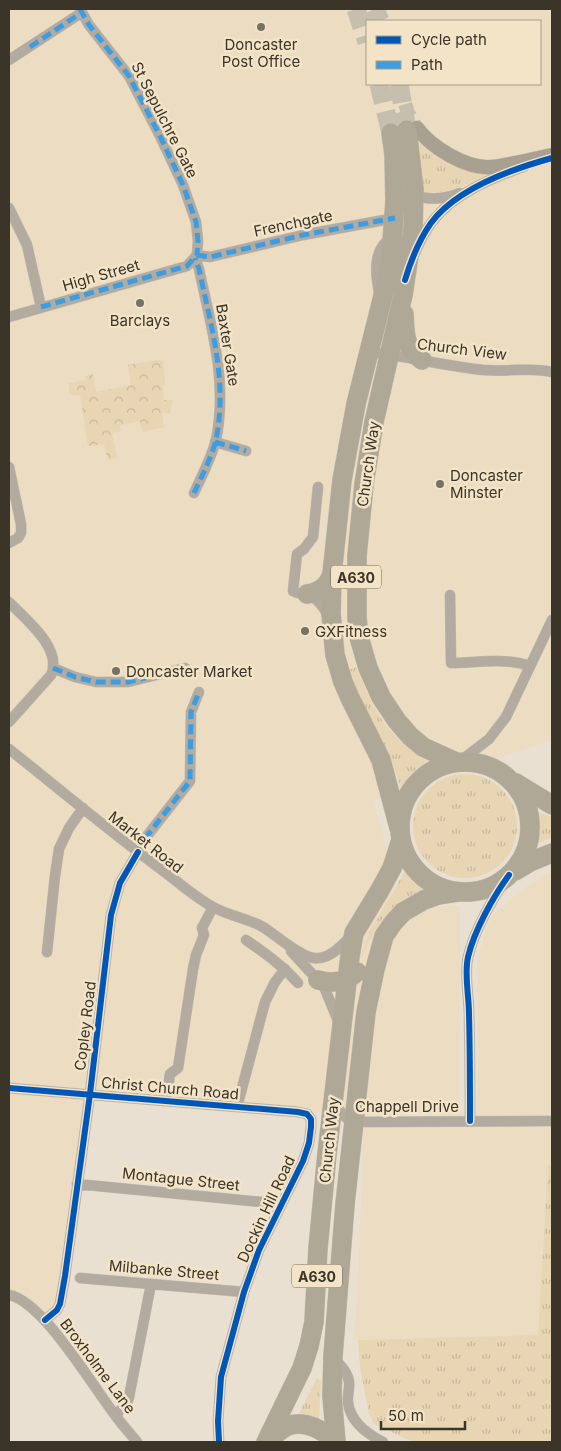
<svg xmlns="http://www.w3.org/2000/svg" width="561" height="1451" viewBox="0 0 561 1451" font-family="Inter,sans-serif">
	<defs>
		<pattern id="grass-tufts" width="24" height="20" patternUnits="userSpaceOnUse" patternTransform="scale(1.25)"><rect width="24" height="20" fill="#e8d5b3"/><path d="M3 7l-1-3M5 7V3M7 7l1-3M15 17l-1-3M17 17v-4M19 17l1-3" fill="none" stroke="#c8b79a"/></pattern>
		<pattern id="forest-crowns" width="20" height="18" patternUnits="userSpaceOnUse" patternTransform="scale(1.25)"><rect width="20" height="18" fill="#e8d5b3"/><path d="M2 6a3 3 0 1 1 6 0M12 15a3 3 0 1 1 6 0" fill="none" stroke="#c8b79a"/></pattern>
	</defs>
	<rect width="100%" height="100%" fill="#e9e0d1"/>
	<!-- built -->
	<path fill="#ebdcc2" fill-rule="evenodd" d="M9,9H552V740L373,800L402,907L460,906L459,1113H478V960L485,934L492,916L523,889L552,870V1165H548L538,1335L354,1340L358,1285L364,1124L450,1113L355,1116L237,1107L90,1094L60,1304L45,1320L9,1295ZM367,21H540V84H367Z"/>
	<!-- grass -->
	<path fill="url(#grass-tufts)" d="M416,140C437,158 459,171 487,174L486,177L452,190L437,193L420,191Z
		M356,667C361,679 366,691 372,703C385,728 403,747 427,761L417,769L401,788L394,768L347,671Z
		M413 826a52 52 0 1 1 104 0a52 52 0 1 1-104 0Z
		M537,812L552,817V838L535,844L538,825Z
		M406,868L424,885L426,887L425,889C386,905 377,924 360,960L370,931L395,889Z
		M548,1165H552V1442H413L374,1424L369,1414L360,1367L358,1340L538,1335Z
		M317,1378L321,1381L319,1420L297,1417Z"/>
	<!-- forest -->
	<path fill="url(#forest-crowns)" d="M157,360L163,361L165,385H163L164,400H172L170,414L162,413L164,427L142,432L140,421L120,425L121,431L112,433L117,458L108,461L104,444L88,446L80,395H69V383L86,380L85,376L93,374L96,392L131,385L128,365Z"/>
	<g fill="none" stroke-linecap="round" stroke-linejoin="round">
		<!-- secondary-tunnel -->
		<path stroke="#c6beaf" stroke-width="14" stroke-dasharray="14 7" stroke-linecap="butt" d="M399,84L408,113L417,128"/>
		<!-- highway-tunnel -->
		<path stroke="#c6beaf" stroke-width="19" stroke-dasharray="19 9" stroke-linecap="butt" d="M356,9L367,42
			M375,9L380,21
			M379,84L391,133
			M399,84L407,130"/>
		<!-- street casing -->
		<g stroke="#c4bdb1" stroke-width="11">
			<path id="street" d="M80,9L89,25L129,76L160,136L183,185L196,222L198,241L197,255
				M9,60L81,13
				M414,195C430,201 445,199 460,193
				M9,208L27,245L41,307
				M415,253C419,243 425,231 432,222C453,194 492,178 525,166
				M197,255L210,257L303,235L395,218
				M379,292C375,272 373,249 392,237
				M9,317L187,266L197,255
				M369,352C407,356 445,366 483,370C506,372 530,367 552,372
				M215,442L246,451
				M9,467L21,524V533L18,538L9,543
				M318,487L313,537L304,549L297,554L293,591C298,594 300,593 305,594C316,596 324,607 328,616
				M194,493C201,478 212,456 216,440C228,380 211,327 199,269L195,258
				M450,595L451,663C477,663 505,657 530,666
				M9,602C25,619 63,648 51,675L9,722
				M53,668L75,677L96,682H128L185,668
				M9,749C58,788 107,829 158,867C176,880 194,897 213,907C229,916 247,918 263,927C276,935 300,957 314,958C330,960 342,945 352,935
				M459,762L489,739L506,717L552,620
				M246,940C265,953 282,965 298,983
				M291,951L324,987L339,1023
				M47,952L55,876L59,849L69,828L83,808
				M9,1088L298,1112L307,1114L311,1119V1127L309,1143L303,1161L259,1250L244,1292L221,1377L218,1421L219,1442
				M166,1101L170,1074L178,1068L193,969L196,955L204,935L202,928L213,907
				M335,1103C340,1111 344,1119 354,1122L552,1121
				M237,1107L265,1002L275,982L285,969
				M470,1121C470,1085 470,1049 469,1014C469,995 464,975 468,957C474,931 493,897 509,875
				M77,1184L282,1204
				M80,1278L244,1292
				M9,1295C43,1301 93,1387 115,1415C122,1425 130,1433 137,1442
				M45,1320L57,1310L60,1304L65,1276L90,1094L111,915L120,883L138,852L143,841L190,781L191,712L199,692
				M334,1358C340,1365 348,1372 349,1382C350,1388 347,1395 348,1402C350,1422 367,1434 383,1442
				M115,1415L127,1404L129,1397L151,1284"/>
		</g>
		<!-- secondary casing -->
		<g stroke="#c4bdb1" stroke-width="15">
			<path id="secondary" d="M417,128C431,147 466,169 491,167C511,165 532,159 552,155"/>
		</g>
		<!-- highway casing -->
		<g stroke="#c4bdb1" stroke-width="20">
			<path id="highway" d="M407,130L414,189L413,229L403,295L374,422L364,484L357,556V618L359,637L368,668L381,697L397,721L410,736L423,747L456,762
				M391,133L394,154L395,201L391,256L387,280L356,404L342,480L332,574L331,614L335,655L343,682L350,698L381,760L399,828
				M404,314C405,335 404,346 422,360
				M307,594C320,592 328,586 332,574
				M400 827a65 65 0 1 1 130 0a65 65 0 1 1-130 0Z
				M516,783L552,805
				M515,871L530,862L552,853
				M318,980C332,984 346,982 357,972
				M269,1441C275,1435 282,1427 291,1425C306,1421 325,1430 333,1442
				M266,1442L302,1368L309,1346L314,1322L318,1248L327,1154L350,956L354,933L380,890L392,868L401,840
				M336,1442L332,1396L333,1356L345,1204L366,1012L375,969L384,936L393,923L403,912L424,900L438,895L457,892"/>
		</g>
		<!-- street -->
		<use href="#street" stroke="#b3aba0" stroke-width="10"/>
		<!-- secondary -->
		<use href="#secondary" stroke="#a8a091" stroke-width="14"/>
		<!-- highway -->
		<use href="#highway" stroke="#b0a897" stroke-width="19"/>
		<!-- quiet -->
		<path stroke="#3e9de1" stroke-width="5" stroke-dasharray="10 5" stroke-linecap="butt" d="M80,9L89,25L129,76L160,136L183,185L196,222L198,241L197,255
			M30,47L81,13
			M197,255L210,257L303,235L395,218
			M41,307L187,266L197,255
			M215,442L246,451
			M194,493C201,478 212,456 216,440C228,380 211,327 199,269L195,258
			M53,668L75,677L96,682H128L185,668
			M138,852L143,841L190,781L191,712L199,692"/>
		<!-- cycleway casing -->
		<g stroke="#f3e3c7" stroke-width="9">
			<path id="cycleway" d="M405,280C411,260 419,240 431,223C457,188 512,169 552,158
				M9,1088L298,1112L307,1114L311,1119V1127L309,1143L303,1161L259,1250L244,1292L221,1377L218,1421L219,1442
				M470,1121C470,1085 470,1049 469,1014C469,995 464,975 468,957C474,931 493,897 509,875
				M45,1320L57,1310L60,1304L65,1276L90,1094L111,915L120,883L138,852"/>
		</g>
		<!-- cycleway -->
		<use href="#cycleway" stroke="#0057b8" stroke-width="6"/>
	</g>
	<!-- markers -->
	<g fill="#777064" stroke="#f3e3c7" stroke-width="2">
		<circle cx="261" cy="27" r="5"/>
		<circle cx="140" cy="303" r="5"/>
		<circle cx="440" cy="484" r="5"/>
		<circle cx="305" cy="631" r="5"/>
		<circle cx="116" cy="671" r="5"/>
	</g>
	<g text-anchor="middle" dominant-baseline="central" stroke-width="5" stroke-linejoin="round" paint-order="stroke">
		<!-- shield labels -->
		<g fill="#f3e3c7" stroke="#726858" stroke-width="1">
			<rect x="331" y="565.5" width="50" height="23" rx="4"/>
			<rect x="292" y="1264.5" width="50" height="23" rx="4"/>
		</g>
		<g font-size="14" font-weight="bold" fill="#3a3429">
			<text x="356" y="577">A630</text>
			<text x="317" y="1276">A630</text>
		</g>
		<!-- poi labels -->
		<g font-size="15" fill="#3a3429" stroke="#f3e3c7" text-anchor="start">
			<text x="261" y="44" text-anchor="middle">Doncaster<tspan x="261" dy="17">Post Office</tspan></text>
			<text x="140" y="320" text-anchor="middle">Barclays</text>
			<text x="450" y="475">Doncaster<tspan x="450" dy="17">Minster</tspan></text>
			<text x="315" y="631">GXFitness</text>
			<text x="126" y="671">Doncaster Market</text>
		</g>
		<!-- street labels -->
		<g font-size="15" fill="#3a3429" stroke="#f3e3c7">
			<text transform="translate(165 120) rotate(63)">St Sepulchre Gate</text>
			<text transform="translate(293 223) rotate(-12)">Frenchgate</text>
			<text transform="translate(101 275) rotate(-16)">High Street</text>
			<text transform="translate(228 345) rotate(81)">Baxter Gate</text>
			<text transform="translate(462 349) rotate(7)">Church View</text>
			<text transform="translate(368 464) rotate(-82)">Church Way</text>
			<text transform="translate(146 842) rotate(38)">Market Road</text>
			<text transform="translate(85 1026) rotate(-83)">Copley Road</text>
			<text transform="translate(170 1088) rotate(5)">Christ Church Road</text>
			<text x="407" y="1106">Chappell Drive</text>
			<text transform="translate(329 1140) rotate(-84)">Church Way</text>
			<text transform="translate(181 1179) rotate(6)">Montague Street</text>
			<text transform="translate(266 1209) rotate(-65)">Dockin Hill Road</text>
			<text transform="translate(164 1270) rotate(5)">Milbanke Street</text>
			<text transform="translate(98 1366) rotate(53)">Broxholme Lane</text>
		</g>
	</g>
	<!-- border -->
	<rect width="561" height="1451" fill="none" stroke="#3a3429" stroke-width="20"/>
	<!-- legend -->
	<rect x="366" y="20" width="175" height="65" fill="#f3e3c7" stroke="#a99d88"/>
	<rect x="376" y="36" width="25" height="8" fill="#0057b8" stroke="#a99d88"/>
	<text x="411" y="45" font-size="15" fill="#3a3429">Cycle path</text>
	<rect x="376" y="61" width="25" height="8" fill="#3e9de1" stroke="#a99d88"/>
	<text x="411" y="70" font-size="15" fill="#3a3429">Path</text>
	<!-- scale -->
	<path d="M381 1421v8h84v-8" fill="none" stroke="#3a3429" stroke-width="2.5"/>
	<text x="388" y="1421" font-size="15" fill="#3a3429" stroke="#f3e3c7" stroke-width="4" paint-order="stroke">50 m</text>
</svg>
